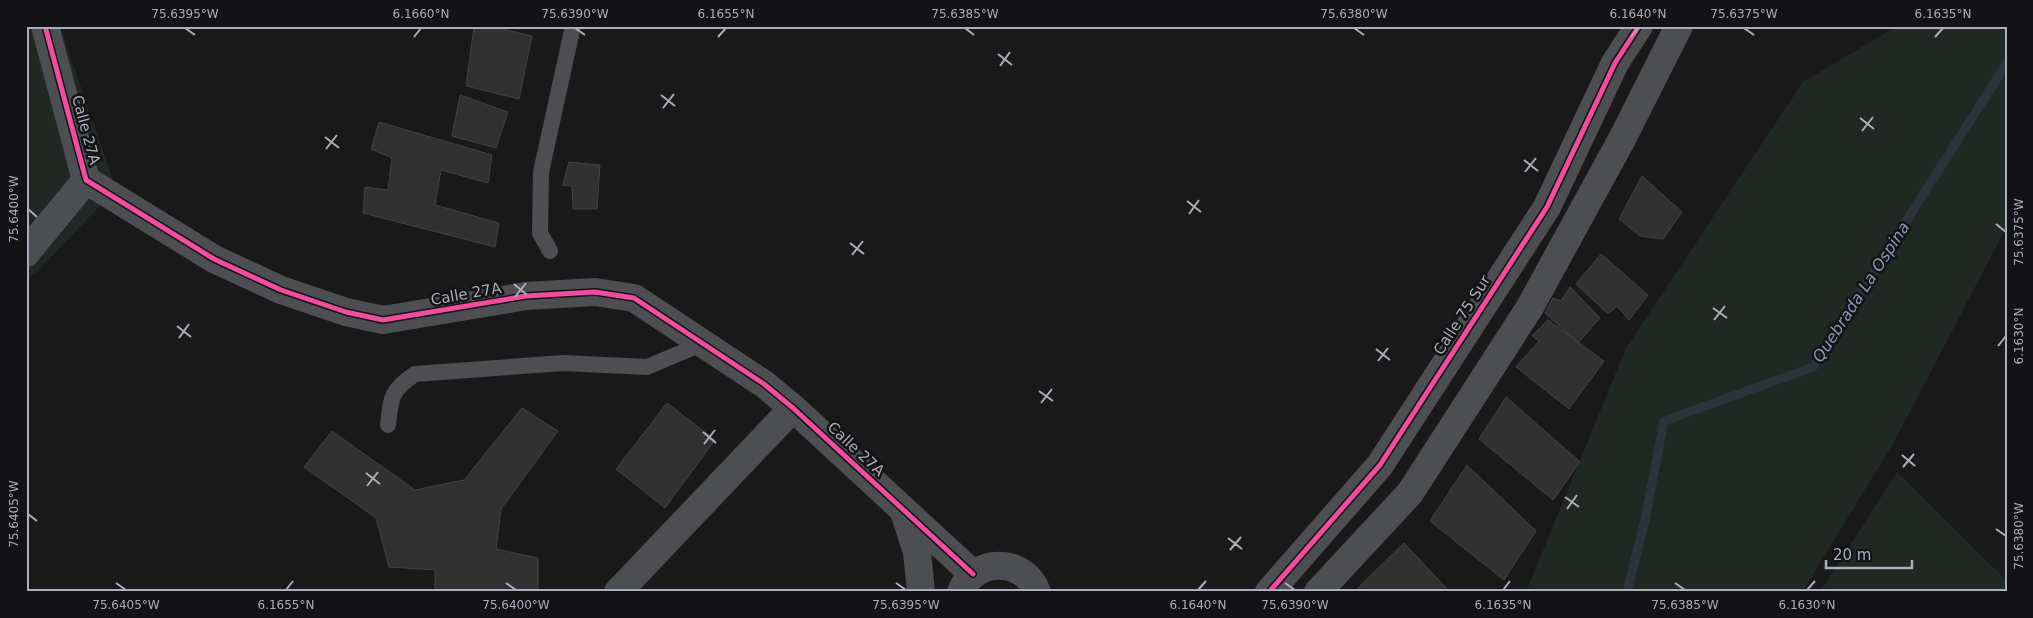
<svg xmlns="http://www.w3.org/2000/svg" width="2033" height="618" viewBox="0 0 2033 618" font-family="'DejaVu Sans',sans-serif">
	<rect width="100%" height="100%" fill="#191919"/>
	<!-- green -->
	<path fill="#212823" d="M26,26H60L116,189L35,274L26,279Z
		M1897,26H2007V226L1893,444L1802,592H1526L1626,348L1803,82Z
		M1897,472L2007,581V592H1820Z"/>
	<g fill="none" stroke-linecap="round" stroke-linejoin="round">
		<!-- stream -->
		<path stroke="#2c333b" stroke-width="9" d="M1627,592L1645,520L1664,421L1813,367L2007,63"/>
	</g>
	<!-- building -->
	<path fill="#313132" stroke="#424245" d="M474,26H491L532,36L519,99L466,86Z
		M460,95L508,112L496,148L452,136Z
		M379,122L492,155L488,183L441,170L435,205L499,223L495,247L363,213L365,187L388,190L392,158L371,149Z
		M569,162L600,165L597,209H573L572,186L563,185Z
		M1642,176L1682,212L1663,239L1640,236L1619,219Z
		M1601,254L1648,295L1629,320L1617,306L1608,314L1576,284Z
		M1570,287L1600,318L1578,343L1545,313L1553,298L1561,301Z
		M1548,320L1604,361L1569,409L1516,367L1539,341L1532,336Z
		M1506,397L1580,462L1553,500L1479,439Z
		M667,403L715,440L665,508L616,469Z
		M522,408L558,431L501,509L496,549L538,558V592H435V570L389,567L376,518L304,467L332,431L415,490L464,480Z
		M1467,465L1536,531L1504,580L1430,521Z
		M1404,543L1450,592H1354Z"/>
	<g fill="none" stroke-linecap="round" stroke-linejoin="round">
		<!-- service -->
		<path stroke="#4d4e52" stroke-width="16" d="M550,251L540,233L541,172L573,26
			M388,425C391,397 391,390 415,374L563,363L647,367L704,343"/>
		<!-- minor -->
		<path stroke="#4d4e52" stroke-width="28" d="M45,26L86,180L214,259L281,290L346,312L383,320L526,296L595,292L634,298L764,384L793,408L973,574
			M26,253L86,180
			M904,512L917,552L921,592
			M618,592L793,408"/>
		<!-- tertiary -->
		<path stroke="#4d4e52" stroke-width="28" d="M961,592C974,557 1024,557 1037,592
			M1269,592L1380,465L1547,207L1615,63L1639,26
			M1318,592L1410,493L1530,307L1622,139L1679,26"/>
		<!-- cycleway casing -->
		<g stroke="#131315" stroke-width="8">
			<path id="cycleway" d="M45,26L86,180L214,259L281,290L346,312L383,320L526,296L595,292L634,298L764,384L793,408L973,574
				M1269,592L1380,465L1547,207L1615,63L1639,26"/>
		</g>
		<!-- cycleway -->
		<use href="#cycleway" stroke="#ef4d9e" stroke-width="5"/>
	</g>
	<!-- ticks -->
	<path fill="none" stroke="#abaeba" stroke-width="2" d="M185,28L195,35M575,28L585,35M965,28L974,35M1354,28L1364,35M1744,28L1754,35M414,37L421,28M718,37L726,28M1631,37L1638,28M1935,37L1943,28M998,54L1012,65M1000,66L1010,52M661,95L675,106M663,108L674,94M1860,118L1874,129M1862,131L1873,117M325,137L339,148M326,149L337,135M1524,160L1538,171M1525,172L1536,158M1187,201L1201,212M28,209L37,217M1189,214L1199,200M1996,224L2006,232M850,243L864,254M852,255L863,241M514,284L527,295M515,297L526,283M1713,308L1727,318M1714,320L1725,306M177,326L191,337M179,338L189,324M1998,346L2006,336M1376,349L1390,360M1378,361L1388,348M1039,391L1053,401M1041,403L1052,389M703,432L716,443M704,444L715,430M1902,455L1915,466M1903,467L1914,454M366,473L380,484M367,486L378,472M1565,497L1579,507M1567,509L1577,495M28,514L37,521M1996,529L2006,536M1228,538L1242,549M1230,550L1241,537M116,583L126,590M506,583L516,590M896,583L906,590M1285,583L1295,590M1675,583L1685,590M286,590L293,581M1198,590L1206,581M1503,590L1510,581M1807,590L1815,581"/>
	<g text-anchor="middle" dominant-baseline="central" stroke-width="5" stroke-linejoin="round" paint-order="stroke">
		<!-- street labels -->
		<g font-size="15" fill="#abaeba" stroke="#131315">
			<text transform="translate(86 130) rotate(75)">Calle 27A</text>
			<text transform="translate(466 294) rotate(-10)">Calle 27A</text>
			<text transform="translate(1462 315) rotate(-57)">Calle 75 Sur</text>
			<text transform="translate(856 449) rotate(43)">Calle 27A</text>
		</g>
		<!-- water labels -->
		<g font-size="16" font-style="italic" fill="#8399b4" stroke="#131315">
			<text transform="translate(1861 292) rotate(-57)">Quebrada La Ospina</text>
		</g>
	</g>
	<!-- border -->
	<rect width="2033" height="618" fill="none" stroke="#131315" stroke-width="55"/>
	<!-- scale -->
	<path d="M1826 560v8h86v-8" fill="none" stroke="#abaeba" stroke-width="2.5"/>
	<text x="1833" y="560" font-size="15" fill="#abaeba" stroke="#131315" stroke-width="4" paint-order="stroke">20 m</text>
	<rect x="28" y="28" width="1978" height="562" fill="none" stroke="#abaeba" stroke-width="2"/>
	<g font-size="12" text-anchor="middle" fill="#abaeba">
		<text x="185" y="18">75.6395°W</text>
		<text x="421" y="18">6.1660°N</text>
		<text x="575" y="18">75.6390°W</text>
		<text x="726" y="18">6.1655°N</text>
		<text x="965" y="18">75.6385°W</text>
		<text x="1354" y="18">75.6380°W</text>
		<text x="1638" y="18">6.1640°N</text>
		<text x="1744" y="18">75.6375°W</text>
		<text x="1943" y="18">6.1635°N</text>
		<text transform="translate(14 209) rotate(-90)" y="4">75.6400°W</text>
		<text transform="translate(2019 232) rotate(-90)" y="4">75.6375°W</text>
		<text transform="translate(2019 336) rotate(-90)" y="4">6.1630°N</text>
		<text transform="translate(14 514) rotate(-90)" y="4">75.6405°W</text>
		<text transform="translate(2019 536) rotate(-90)" y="4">75.6380°W</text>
		<text x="126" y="609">75.6405°W</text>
		<text x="286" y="609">6.1655°N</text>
		<text x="516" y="609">75.6400°W</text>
		<text x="906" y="609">75.6395°W</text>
		<text x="1198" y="609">6.1640°N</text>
		<text x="1295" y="609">75.6390°W</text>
		<text x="1503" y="609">6.1635°N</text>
		<text x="1685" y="609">75.6385°W</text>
		<text x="1807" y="609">6.1630°N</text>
	</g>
</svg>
